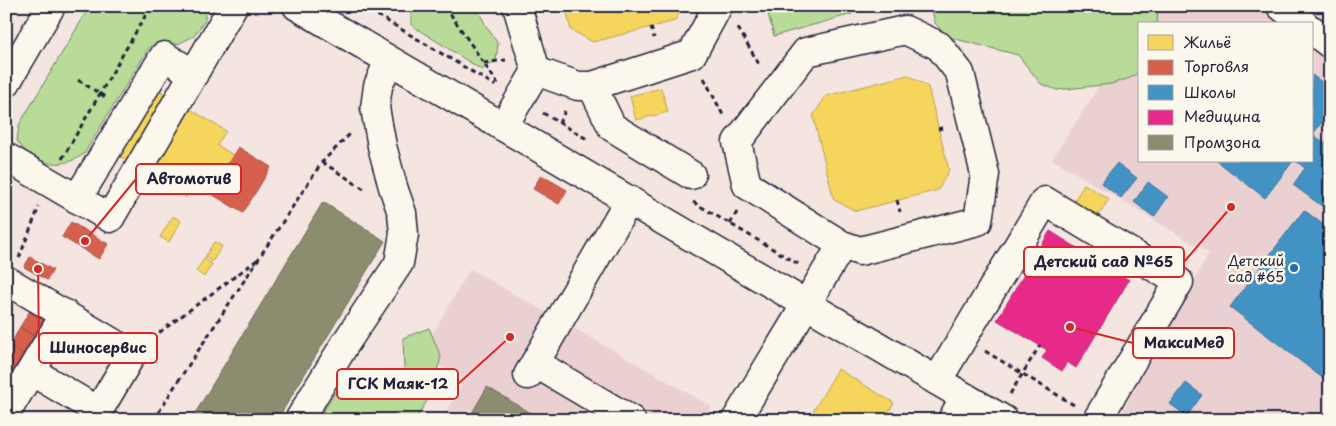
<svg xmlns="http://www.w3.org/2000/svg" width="1336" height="426" viewBox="0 0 1336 426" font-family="'Playpen Sans',sans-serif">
	<rect width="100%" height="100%" fill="#f4e5e0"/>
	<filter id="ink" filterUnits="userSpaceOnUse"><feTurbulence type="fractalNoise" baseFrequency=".02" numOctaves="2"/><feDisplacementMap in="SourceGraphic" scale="10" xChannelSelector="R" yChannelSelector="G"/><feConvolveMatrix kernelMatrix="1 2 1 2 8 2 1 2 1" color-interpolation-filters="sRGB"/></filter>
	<g filter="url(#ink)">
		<!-- built -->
		<path fill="#ebd0d2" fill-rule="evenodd" d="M1151,6H1330V420H1118L1209,253L1052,159ZM1140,24H1312V161H1140Z
			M470,269L711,406L704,420H441L464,381L421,354Z"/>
		<!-- green -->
		<path fill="#b8dc97" stroke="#6d7f69" d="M90,6H205V20L194,36L178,44L150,46L84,154C60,171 33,164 17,141L19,125Z
			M411,6H476L486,26L498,44L496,60L482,70L411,25Z
			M766,6H850L852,14L774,36Z
			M931,6H1158L1157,24H1140V71L1130,78L1111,84L1057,90L1041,84L1018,55L948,37L935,23Z
			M429,328L441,357L430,396L415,420H318L334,394L350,382L397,394L404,368L403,338Z"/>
		<!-- homes -->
		<path fill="#f6d55c" stroke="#b69f52" d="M565,6H683L675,21L593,42L571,30Z
			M908,75L928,87L949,170L938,190L856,211L834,200L813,116L826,96Z
			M661,88L668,112L636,120L630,96Z
			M159,90L226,131L217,145L233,155L213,189L197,179L186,197L119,156Z
			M1084,184L1109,199L1098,217L1073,203Z
			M173,216L181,221L169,242L160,237Z
			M214,242L222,246L212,262L205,257Z
			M204,259L212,264L204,277L196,271Z
			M838,369L894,403L884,420H808Z"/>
		<!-- shops -->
		<path fill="#d6604d" stroke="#a04d48" d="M238,147L271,167L243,213L210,193Z
			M541,175L567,190L559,204L533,189Z
			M71,222L108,244L99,259L62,237Z
			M30,257L53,270L47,280L24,267Z
			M31,309L47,319L36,337L20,327Z
			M20,327L36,337L25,355L10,346Z
			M10,346L25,355L14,373L6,368V351Z
			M6,368L14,373L6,387Z"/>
		<!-- schools -->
		<path fill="#4393c3" stroke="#39719a" d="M1312,75L1330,88V112L1313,134L1324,143L1330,136V212L1293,185L1305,168L1296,161H1312Z
			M1217,161H1293L1265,198Z
			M1117,163L1137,178L1121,198L1101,183Z
			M1148,182L1168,197L1154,217L1134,202Z
			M1304,210L1330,230L1329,383L1230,307Z
			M1186,383L1202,395L1187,416L1170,404Z"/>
		<!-- health -->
		<path fill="#e7298a" stroke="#ac2772" d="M1050,231L1129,280L1076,368L1067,362L1062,371L1042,358L1047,350L997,320Z"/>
		<!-- industry -->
		<path fill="#8c8c6e" stroke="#6c6c5f" d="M323,202L385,241L277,420H191Z
			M487,387L543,420H468Z"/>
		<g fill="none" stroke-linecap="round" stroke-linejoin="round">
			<!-- minor casing -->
			<g stroke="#22223b" stroke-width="31">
				<path id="minor" d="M297,6L1004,420
					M517,6L536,71L578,86H592L692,54L718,6
					M1281,6L1304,24
					M905,30L939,46L960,73L985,174L978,221L860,251L842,245L747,185L737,142L806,52Z
					M1312,30L1330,44
					M592,86L612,127L691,175
					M503,127L536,71
					M6,157L110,218L233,6
					M77,199L164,56L194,74
					M6,280L132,354L93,420
					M535,363L631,420
					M31,371L98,411
					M528,375L629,200
					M937,381L1045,201L1179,282L1097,420
					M6,413L65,314
					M299,420L345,344L399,263L404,234L402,213L393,187L382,146L375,108L378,86L389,60
					M736,420L842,245
					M952,420L965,397"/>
			</g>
			<!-- major casing -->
			<g stroke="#22223b" stroke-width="31">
				<path id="major" d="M6,83L51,6"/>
			</g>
			<!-- path -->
			<path stroke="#22223b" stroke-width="3" stroke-dasharray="5 4" stroke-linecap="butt" d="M362,6L496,86
				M445,6L498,84
				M651,27L654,38
				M738,28L760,66
				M484,63L506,60
				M704,78L723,115
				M78,80L107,98
				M543,113L587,139
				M559,123L565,111
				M938,129L946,127
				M62,159L151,6
				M322,162L364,189
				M897,200L900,212
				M693,202L800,265
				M730,224L737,212
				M19,258L39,207
				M152,338L257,260
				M985,351L1074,405
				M1010,394L1040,345
				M154,420L173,389L322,162L352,132"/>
			<!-- minor -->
			<use href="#minor" stroke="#fbf7ec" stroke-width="28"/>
			<!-- major -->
			<use href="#major" stroke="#fbf7ec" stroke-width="28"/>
		</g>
	</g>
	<!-- markers -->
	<circle fill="#1f6fb2" stroke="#fbf7ec" stroke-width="2" cx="1294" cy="268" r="5"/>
	<g text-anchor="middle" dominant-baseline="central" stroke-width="5" stroke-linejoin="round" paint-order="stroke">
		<!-- poi labels -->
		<g font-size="14" fill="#22223b" stroke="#fbf7ec" text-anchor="end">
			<text x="1284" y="260">Детский<tspan x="1284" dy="16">сад #65</tspan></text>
		</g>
	</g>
	<!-- callouts -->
	<path fill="none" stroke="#d62828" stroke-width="2" d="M85 241L136 179M1231 207L1184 262M1070 327L1133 343M38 269L39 348M510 337L458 384"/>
	<g fill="#d62828" stroke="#fbf7ec" stroke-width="2">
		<circle cx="85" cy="241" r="5"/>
		<circle cx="1231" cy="207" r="5"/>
		<circle cx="1070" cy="327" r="5"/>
		<circle cx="38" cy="269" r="5"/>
		<circle cx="510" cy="337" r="5"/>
	</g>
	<g fill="#fbf7ec" stroke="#d62828" stroke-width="2">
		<rect x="136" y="164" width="105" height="30" rx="5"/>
		<rect x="1024" y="247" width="160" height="30" rx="5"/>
		<rect x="1133" y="328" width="101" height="30" rx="5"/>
		<rect x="39" y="333" width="118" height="30" rx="5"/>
		<rect x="337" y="369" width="121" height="30" rx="5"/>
	</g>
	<g font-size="15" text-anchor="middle" font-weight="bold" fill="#22223b">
		<text x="189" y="184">Автомотив</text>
		<text x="1104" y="267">Детский сад №65</text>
		<text x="1184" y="348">МаксиМед</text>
		<text x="98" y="353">Шиносервис</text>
		<text x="398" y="389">ГСК Маяк-12</text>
	</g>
	<!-- margin -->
	<rect width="1336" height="426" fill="none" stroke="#fbf7ec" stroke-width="25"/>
	<rect x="12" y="12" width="1311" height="401" fill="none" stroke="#22223b" stroke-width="2" filter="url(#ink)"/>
	<!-- legend -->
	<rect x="1138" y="22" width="175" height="140" fill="#fbf7ec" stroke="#a4a2a5"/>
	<rect x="1148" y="35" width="25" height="15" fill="#f6d55c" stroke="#a4a2a5"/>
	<text x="1184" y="48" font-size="15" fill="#22223b">Жильё</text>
	<rect x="1148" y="60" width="25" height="15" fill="#d6604d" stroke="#a4a2a5"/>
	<text x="1184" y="72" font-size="15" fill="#22223b">Торговля</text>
	<rect x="1148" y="85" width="25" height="15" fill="#4393c3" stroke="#a4a2a5"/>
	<text x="1184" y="98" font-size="15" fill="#22223b">Школы</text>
	<rect x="1148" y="110" width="25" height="15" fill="#e7298a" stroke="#a4a2a5"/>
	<text x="1184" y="122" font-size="15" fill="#22223b">Медицина</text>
	<rect x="1148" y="135" width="25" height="15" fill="#8c8c6e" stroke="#a4a2a5"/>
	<text x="1184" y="148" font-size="15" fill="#22223b">Промзона</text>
</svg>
